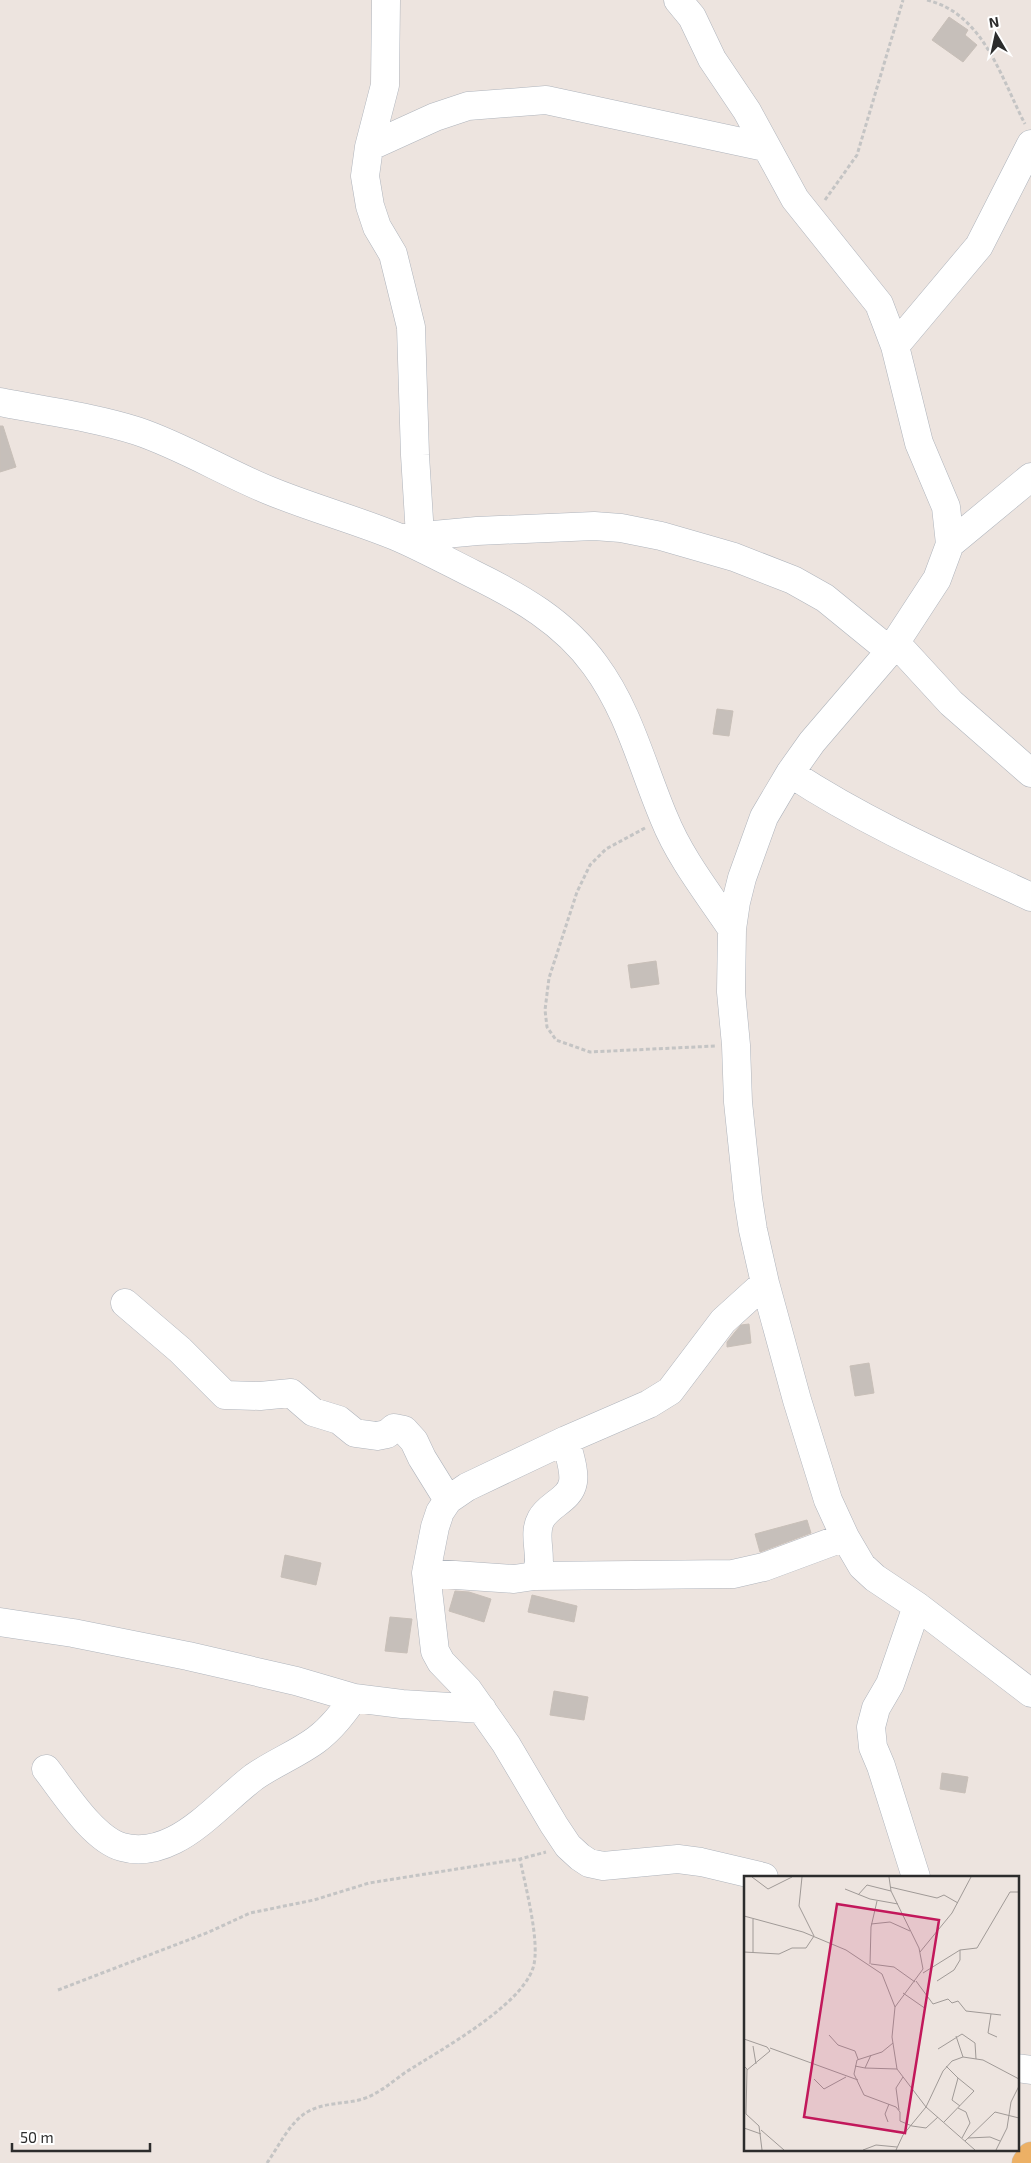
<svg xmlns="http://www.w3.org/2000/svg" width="1031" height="2163" viewBox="0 0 1031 2163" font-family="'Exo 2',sans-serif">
	<rect width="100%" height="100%" fill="#ede4df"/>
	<!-- building -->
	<path fill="#c6bfba" stroke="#c8bfb8" d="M949,17L968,30L965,35L977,45L963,62L932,40Z
		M0,426H3L16,467L0,472Z
		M717,709L733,711L729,736L713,734Z
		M656,961L659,984L631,988L628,965Z
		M749,1324L751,1343L727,1347V1342L735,1332L741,1325Z
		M869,1363L874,1393L855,1396L850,1366Z
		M807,1520L811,1533L760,1552L755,1534Z
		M285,1555L321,1563L316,1585L281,1577Z
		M455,1591L469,1592L491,1599L484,1622L449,1611Z
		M532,1595L577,1606L574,1622L528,1612Z
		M390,1617L412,1619L407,1653L385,1651Z
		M554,1691L588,1697L584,1720L550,1715Z
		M942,1773L968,1777L965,1793L940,1789Z"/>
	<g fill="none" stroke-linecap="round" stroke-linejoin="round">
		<!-- minor casing -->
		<g stroke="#afb4bc" stroke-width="29">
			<path id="minor" d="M386,0L385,85L369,147L365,176L370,206L377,227L393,254L411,327L415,455L420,536
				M678,0L692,17L712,59L747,111L795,199L879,304L895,346L919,443L946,507L950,544L937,579L890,651L812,742L790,773L764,817L742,878L736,902L732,929L731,992L736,1045L738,1102L748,1198L753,1230L765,1283L797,1400L828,1500L845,1537L862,1566L875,1578L917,1606L1031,1693
				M369,147L435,117L468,106L546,100L765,147
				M895,346L979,246L1031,144
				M0,402C45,411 93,417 137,431C182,446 224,472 268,490C311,508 357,520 400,538C425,549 449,562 473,574C520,597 564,622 595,665C629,711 642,766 664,818C680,858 708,893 732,929
				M401,538L477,531L594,526L621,528L661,536L734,557L793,580L825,598L890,651
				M950,544L1031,477
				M895,642L951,703L1031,773
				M790,773C866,823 949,859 1031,897
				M125,1303L180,1350L225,1395L260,1396L291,1393L313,1412L339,1420L355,1433L377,1436L387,1434L394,1428L404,1430L414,1441L422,1458L448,1500
				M426,1573L514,1579L534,1576C546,1560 531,1537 541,1519C549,1504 570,1500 573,1482C575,1469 568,1452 566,1440
				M534,1576L733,1574L764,1567L845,1537
				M0,1622L73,1633L188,1656L296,1681L354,1698L402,1704L482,1709
				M46,1769C64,1792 93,1839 122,1847C139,1852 158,1848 174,1840C201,1827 229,1796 254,1777C274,1763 297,1754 316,1740C332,1728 343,1713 354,1698
				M764,1877L701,1862L678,1859L603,1866L589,1863L580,1857L568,1846L554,1825L506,1744L468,1690L441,1662L435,1651L426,1573L435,1527L440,1512L448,1500L467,1487L566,1440L649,1404L670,1391L723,1321L765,1283
				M916,1877L881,1766L873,1747L871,1727L876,1708L890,1684L917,1606
				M1017,2068L1031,2070"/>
		</g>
		<!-- major casing -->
		<g stroke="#c4c4c4" stroke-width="29">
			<path id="major" d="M1026,2163L1031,2156"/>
		</g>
		<!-- path -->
		<path stroke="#c4c4c4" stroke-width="3" stroke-dasharray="4 2.5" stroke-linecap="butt" d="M927,0C984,14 1001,78 1025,124
			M825,200L857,155L903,0
			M645,828L606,849L590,865L577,892L549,978L545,1010L547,1027L556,1040L590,1052L715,1046
			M58,1990L209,1932L250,1913L314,1900L369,1883L520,1859L546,1852
			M267,2163C279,2146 290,2121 309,2111C328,2101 349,2105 368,2097C382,2091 393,2081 406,2072C440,2050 520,2007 533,1968C541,1944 525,1885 520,1859"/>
		<!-- minor -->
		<use href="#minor" stroke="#fff" stroke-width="28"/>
		<!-- major -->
		<use href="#major" stroke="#ecb065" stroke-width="28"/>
	</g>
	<!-- overview -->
	<g transform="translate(744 1876)">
		<rect width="275" height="275" fill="#ede4df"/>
		<path fill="none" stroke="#a09a97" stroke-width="1" d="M8,1L24,13L48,1M145,1L147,15L175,72L179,93L151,131L148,161L153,193L182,231L231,274M146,11L193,22L200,19L214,27M101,13L126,23L154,28M114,19L123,9L147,15M0,40L59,56L102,74L138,98L151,131M9,43V76M127,48L146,46L166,55M0,76L35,78L48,72H62L70,60L55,30L58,1M176,76L208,37L227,1M126,88L127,51L133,25M127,88L150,91L171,106M179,97L216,74L233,72L266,16H275M172,105L189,128L204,123L208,127L214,125L222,135L257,139M193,105L210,94L216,84V74M159,117L182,133M247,138L244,157L253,161M85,159L94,169L111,175L114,183M212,160L219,181M0,163L23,171L26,175L3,194M149,167L138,176L113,184L110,198L120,219L152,231L156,236V245L168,250L182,252L194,241M9,170L12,188M26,172L114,204M194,173L218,158L231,167L232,183M0,190L3,193L2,238L15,250L18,274M111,190L121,192L127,179M202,190L214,202L208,224L216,230M121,192L153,193M70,203L80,213L102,201M214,232L222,236L226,247L218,262M155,234L152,212L159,201M144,246L141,238L145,228M200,246L230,215L214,202M0,252L17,258M17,254L40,274M224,262L246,261L256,265M221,265L251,236L275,242M119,274L132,269L153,271M152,274L159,259L182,231L199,195L208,185L219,181L239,184L275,203M252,274L263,252L267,226L275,210"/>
		<path fill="#c2185b" fill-opacity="0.15" stroke="#c2185b" stroke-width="2.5" d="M93,28L195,44L161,257L60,241Z"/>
		<rect width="275" height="275" fill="none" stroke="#2c2c2c" stroke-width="2.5"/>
	</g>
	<!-- north arrow -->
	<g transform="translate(996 35) rotate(351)" stroke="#ffffff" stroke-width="4" paint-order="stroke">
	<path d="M0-4L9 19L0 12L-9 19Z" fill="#2c2c2c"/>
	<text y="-8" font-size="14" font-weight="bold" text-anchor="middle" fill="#2c2c2c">N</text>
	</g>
	<!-- scale -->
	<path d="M12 2143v8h138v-8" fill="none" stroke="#2c2c2c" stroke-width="2.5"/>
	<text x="20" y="2143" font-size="15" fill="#2c2c2c" stroke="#ffffff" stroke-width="4" paint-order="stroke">50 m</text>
</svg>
